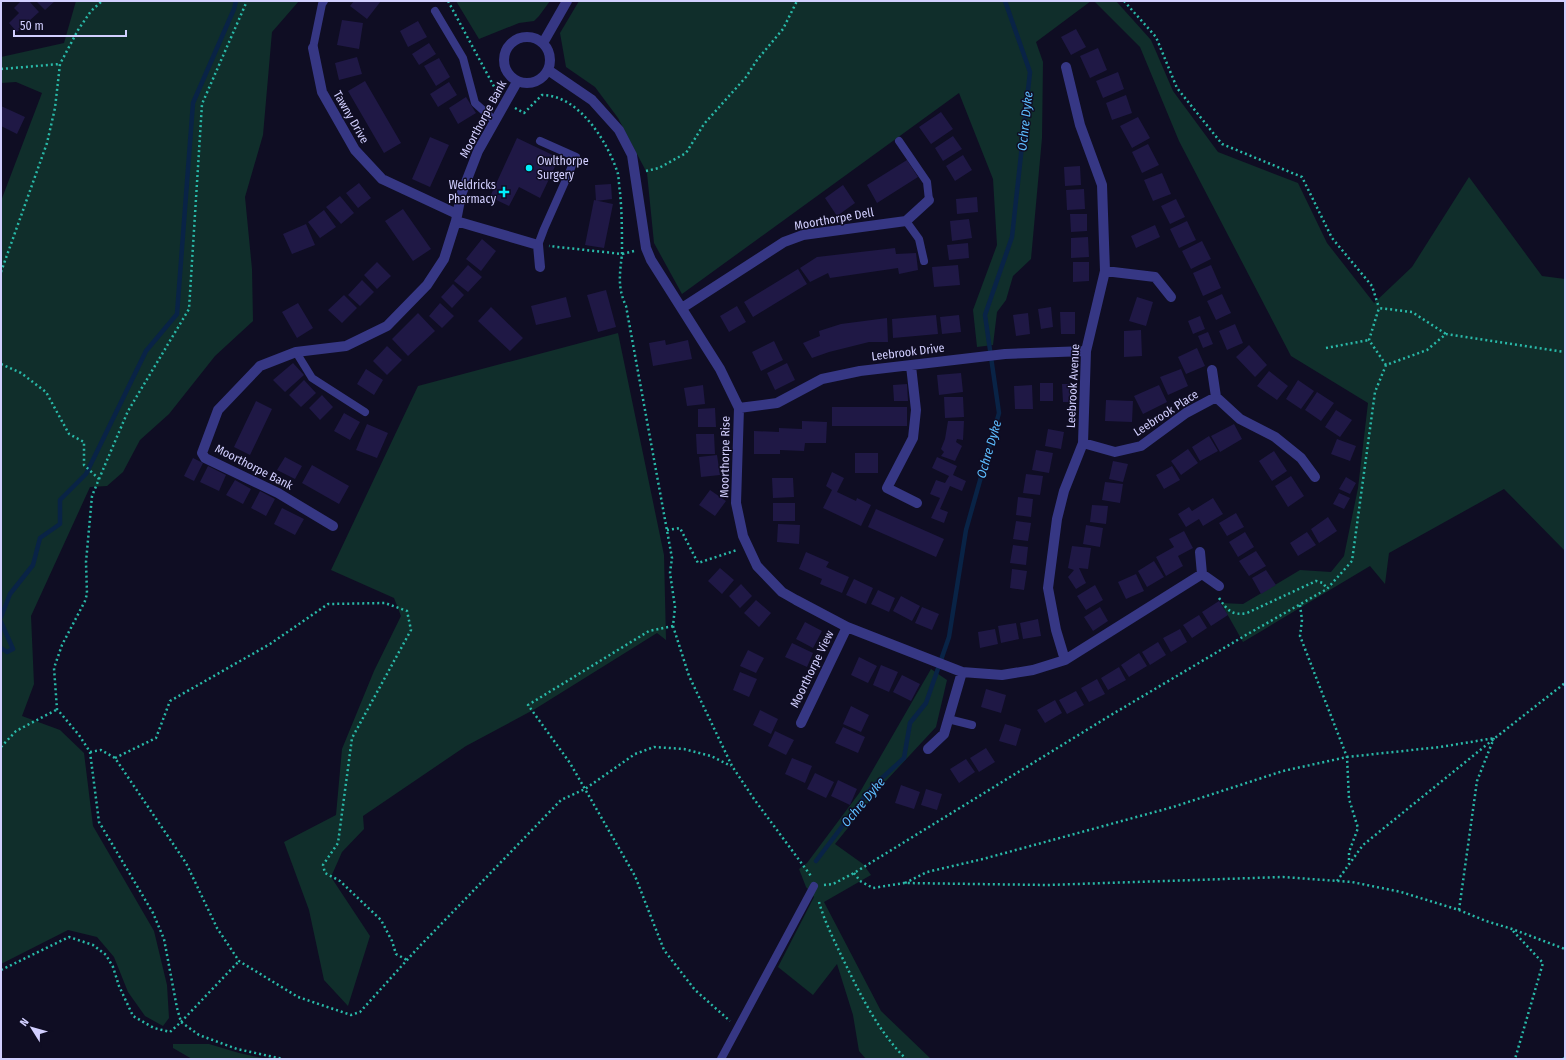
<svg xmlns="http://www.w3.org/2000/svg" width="1566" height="1060" viewBox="0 0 1566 1060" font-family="'Fira Sans Condensed',sans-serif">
	<rect width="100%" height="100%" fill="#0f0d23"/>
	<!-- green -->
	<path fill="#102e2b" d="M76,1H299L272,32L263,135L245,197L252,269L253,321L215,356L169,414L140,440L123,472L107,486L90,487L31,616L34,684L22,716L60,730L84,753L93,826L154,931L167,985L169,1018L163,1026L145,1016L128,992L114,957L97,937L68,930L1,964V201L42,93L16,82L1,83V57L64,43Z
		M456,1H550L539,16L534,21L519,23L479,39Z
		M579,1H1091L1036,42L1043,62L1042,138L1031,259L1013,276L1006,300L997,312L993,345L977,347L973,310L997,245L993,179L959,93L682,294L654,243L647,173L618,118L595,87L566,67L560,33Z
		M1094,1H1116L1151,40L1173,91L1218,152L1298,183L1327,243L1374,303L1412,267L1469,177L1542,276L1565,279V551L1504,489L1389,553L1385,584L1370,566L1243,642L1221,603L1243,604L1300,570L1331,572L1344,556L1358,488L1368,403L1291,356L1179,141L1140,47Z
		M618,333L664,555L666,640L657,633L535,709L466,746L363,816L364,829L342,852L331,877L370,936L348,1006L324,980L309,910L284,842L336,815L342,749L374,671L401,616L394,598L331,570L418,386Z
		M931,669L947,680L936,727L884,783L835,844L863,864L871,875L824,902L881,1011L931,1059H866L859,1051L853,1015L837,964L813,995L778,967L814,897L806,887L799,869L807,863L860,792Z
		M173,1044H209L239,1053L267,1059H192L173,1048Z"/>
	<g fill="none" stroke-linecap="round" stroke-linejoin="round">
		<!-- stream -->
		<path stroke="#092346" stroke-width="4.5" d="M1,617L10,594L33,565L40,538L60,524V500L86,474L146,351L177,314L193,103L234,9L236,1
			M1,622L13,649L7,652L1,648
			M816,861L872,787L904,758L910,723L926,703L949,637L966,530L999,413L985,315L1012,237L1030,72L1005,1"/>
	</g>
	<!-- building -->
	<path fill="#1f1845" d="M21,1H29L39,12L17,32L9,23L19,13L14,8Z
		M36,1H55L45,10Z
		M354,1H381L367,19L350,6Z
		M342,20L363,23L359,49L337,45Z
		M418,21L427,37L408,47L400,31Z
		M1076,29L1086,47L1071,55L1061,37Z
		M429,43L436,54L419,65L412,54Z
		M1098,48L1107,70L1090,78L1080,56Z
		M357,57L362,74L339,80L335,63Z
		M439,58L450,77L436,86L424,66Z
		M1118,72L1124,89L1103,98L1096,81Z
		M365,81L401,143L384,153L348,91Z
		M449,82L457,95L438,107L430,94Z
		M1126,95L1132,113L1112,120L1106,103Z
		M466,97L476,113L458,124L449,108Z
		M1,106L25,117L17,134L1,126Z
		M941,112L953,129L931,144L919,127Z
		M1138,117L1150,138L1132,148L1120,126Z
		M953,136L962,149L943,161L935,148Z
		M430,137L449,145L430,187L412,179Z
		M517,138L559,158L540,198L519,187L509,206L490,197Z
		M1148,144L1159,165L1142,173L1132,152Z
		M963,155L972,170L955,181L946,166Z
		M907,160L918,177L877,203L867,185Z
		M1080,166L1081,185L1065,186L1064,167Z
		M1162,173L1171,194L1153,201L1144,180Z
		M359,183L371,198L358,208L346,193Z
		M611,184L612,199L596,201L595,185Z
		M843,185L855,203L837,216L825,198Z
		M1084,189L1085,209L1067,210L1066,190Z
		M340,196L354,213L341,224L326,207Z
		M977,197L978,212L957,214L956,199Z
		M1176,199L1185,217L1170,224L1161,206Z
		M594,200L613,204L604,248L585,245Z
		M403,209L431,249L413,261L385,221Z
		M324,210L336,227L320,238L308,222Z
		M1070,214H1087V231L1071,232Z
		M969,219L972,238L952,241L950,221Z
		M1187,221L1196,240L1179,248L1170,229Z
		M306,224L315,245L292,254L283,234Z
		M1155,225L1160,237L1136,248L1131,236Z
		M1088,237L1089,257L1071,258V238Z
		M482,239L496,251L481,271L466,259Z
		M1202,241L1211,259L1191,269L1182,251Z
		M968,243L969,258L949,260L947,245Z
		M895,248L896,254L916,253L918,270L899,274L898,268L830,278L828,273L810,282L800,268L817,257Z
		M377,262L391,276L377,289L364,275Z
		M1073,262H1089V281L1073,282Z
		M468,265L482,277L468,292L454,281Z
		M958,265L960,285L934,287L932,267Z
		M1211,265L1221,288L1203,296L1193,273Z
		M798,269L807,284L753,317L744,302Z
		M362,280L374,292L360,306L348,295Z
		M453,284L464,295L452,308L441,297Z
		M606,290L616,327L598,332L587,295Z
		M1222,294L1231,313L1216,320L1207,301Z
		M344,295L357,308L342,323L328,310Z
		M566,297L571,317L536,325L531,306Z
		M1137,297L1153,302L1146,326L1129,321Z
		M298,303L313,328L297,338L282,312Z
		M440,303L454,316L442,328L429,316Z
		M737,306L746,322L729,332L720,316Z
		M491,307L523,338L510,351L478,321Z
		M1051,307L1053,327L1041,329L1038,309Z
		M1060,312H1075V334H1061Z
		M418,313L435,331L408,356L392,339Z
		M1028,313L1030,334L1016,336L1013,315Z
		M936,315L938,334L893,338L892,319Z
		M959,315L961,332L942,334L940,317Z
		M1200,316L1205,329L1193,334L1188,321Z
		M887,318L888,342H869L829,352L812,358L803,343L820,336L819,331L841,324Z
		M1235,324L1243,343L1227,350L1219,331Z
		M1141,330L1142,356L1124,357V331Z
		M1208,332L1213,344L1203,348L1198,336Z
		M665,340L666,345L688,340L692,359L653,366L649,343Z
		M774,341L783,360L761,371L752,352Z
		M1249,345L1267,365L1255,377L1236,357Z
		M387,346L402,360L387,375L373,361Z
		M1197,348L1205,366L1186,374L1178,357Z
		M293,363L304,375L285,392L273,380Z
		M787,363L795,380L775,390L767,373Z
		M366,369L383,380L374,395L357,384Z
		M1181,369L1188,386L1168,395L1160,377Z
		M1269,371L1288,386L1277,400L1257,386Z
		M961,373L963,392L939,395L937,375Z
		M304,380L316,393L301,407L289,395Z
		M1298,380L1314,391L1301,409L1286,399Z
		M1040,383H1053V401H1040Z
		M907,384L908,401H894L893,385Z
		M1062,384H1073V402H1063Z
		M703,385L705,404L687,406L684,388Z
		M1032,385L1033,409H1015L1014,386Z
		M1159,385L1167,402L1143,414L1134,396Z
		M1317,392L1334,403L1321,421L1305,410Z
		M322,395L333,407L320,420L309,408Z
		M944,397H963L964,417L945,418Z
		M1106,400L1133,401L1132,422L1105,421Z
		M256,401L272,409L250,455L234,447Z
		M832,407H907V426H832Z
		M715,408L716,427H698V409Z
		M1336,410L1352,420L1340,437L1325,427Z
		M344,413L360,422L350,440L334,431Z
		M802,421L827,422L826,443H805L804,451L780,450V454H754V431L779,432V428L802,429Z
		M948,421H964L963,440L957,439L956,442L962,446L955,461L941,456L944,452L941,449L945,439Z
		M367,424L388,433L377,458L356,450Z
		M1234,424L1242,439L1220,452L1211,436Z
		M1048,429L1064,432L1061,449L1045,446Z
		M696,434H714L715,454H697Z
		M1209,436L1218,451L1200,461L1192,447Z
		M1337,439L1356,446L1350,461L1331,454Z
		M1188,449L1198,463L1181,475L1171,461Z
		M1036,450L1053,453L1049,473L1032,470Z
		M1274,451L1287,471L1272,481L1259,461Z
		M855,453H878V473H855Z
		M717,455L720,475L701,477L699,457Z
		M285,457L302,466L295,479L277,470Z
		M937,457L957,466L953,475L966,481L962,491L950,486L940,509L948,512L944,523L931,518L940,498L930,494L936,480L945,483L949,476L932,468Z
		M193,458L203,463L194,481L184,476Z
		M1113,461L1128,464L1123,482L1109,479Z
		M312,465L349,486L339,504L302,483Z
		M208,466L226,475L219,491L200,482Z
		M1172,466L1180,480L1164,489L1156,475Z
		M832,472L844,478L837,492L856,501L857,498L871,505L861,526L823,508L832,490L826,486Z
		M1026,474L1043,476L1040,495L1023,493Z
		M1291,476L1304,496L1288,507L1275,486Z
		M1346,477L1356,483L1350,494L1339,489Z
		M772,478H793L794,497L773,498Z
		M235,480L251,489L243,504L226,495Z
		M1105,482L1123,484L1120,503L1102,500Z
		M710,490L726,501L715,516L699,505Z
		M260,491L275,499L266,516L251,508Z
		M1339,493L1350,498L1344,509L1333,504Z
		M1018,497L1033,499L1031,517L1016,515Z
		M1213,498L1223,514L1203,526L1199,519L1186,527L1178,514L1189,507L1192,511Z
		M773,503H795V521H773Z
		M1092,505L1108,506L1106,524L1090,522Z
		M282,508L304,519L295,535L274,524Z
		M876,509L944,539L936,557L868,527Z
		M1236,513L1244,527L1227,536L1219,523Z
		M1328,517L1337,531L1319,543L1311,529Z
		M1016,521L1031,523L1028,541L1013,539Z
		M778,524L800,525L799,544L777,542Z
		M1086,525L1103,528L1100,547L1083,544Z
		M1184,531L1193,548L1178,556L1183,566L1166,576L1156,557L1174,547L1169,539Z
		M1245,532L1254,547L1238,557L1229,542Z
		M1307,532L1316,545L1298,556L1290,543Z
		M1013,545L1028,547L1026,565L1010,563Z
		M1072,546L1091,548L1088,569L1079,568L1086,583L1076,589L1068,577L1074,570L1068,568Z
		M1256,551L1266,566L1249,576L1239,561Z
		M806,552L829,562L826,567L849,577L842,593L820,584L822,579L799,569Z
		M1154,561L1164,577L1147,587L1138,571Z
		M720,568L734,580L722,594L708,581Z
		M1012,569L1027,571L1024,590L1010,588Z
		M1266,570L1276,585L1261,594L1252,578Z
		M1136,574L1144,591L1126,599L1118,582Z
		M854,579L873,588L866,604L846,595Z
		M741,584L752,596L740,608L729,596Z
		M1095,585L1103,600L1086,610L1077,596Z
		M878,590L895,598L889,612L871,604Z
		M901,596L920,606L912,621L893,611Z
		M756,600L771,613L759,627L744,613Z
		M1219,601L1228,615L1211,626L1202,612Z
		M922,607L939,614L932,630L915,623Z
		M1100,607L1108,621L1093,631L1084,617Z
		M1199,615L1207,628L1192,638L1183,625Z
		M1038,619L1041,636L1023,639L1020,623Z
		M805,622L822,631L813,648L796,639Z
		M1016,623L1019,639L1001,643L998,626Z
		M995,629L998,644L980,648L978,632Z
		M1180,629L1187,642L1171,652L1163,638Z
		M1158,642L1166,655L1150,665L1142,652Z
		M792,643L813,653L807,667L785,657Z
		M748,650L764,658L756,673L740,666Z
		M1139,653L1147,666L1129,677L1121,665Z
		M859,657L877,666L868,683L851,675Z
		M881,665L898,672L889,692L873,685Z
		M1119,667L1126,680L1108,690L1101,678Z
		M740,672L757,679L749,697L733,690Z
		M902,675L920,684L911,701L893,692Z
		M1097,679L1105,694L1089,702L1081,688Z
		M986,689L1006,695L1001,713L981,707Z
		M1076,691L1084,705L1067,714L1059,700Z
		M1055,700L1062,713L1045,723L1037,710Z
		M851,706L869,715L861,732L843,724Z
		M760,710L778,719L771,734L753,725Z
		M1005,724L1021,729L1016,746L999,741Z
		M843,727L865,737L858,753L835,743Z
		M775,731L794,740L786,755L768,746Z
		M986,748L995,762L979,772L970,758Z
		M792,758L812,766L805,783L785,774Z
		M966,759L975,772L959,783L950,769Z
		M815,773L834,782L826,798L807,789Z
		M838,780L857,789L850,805L831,796Z
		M901,785L920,792L914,809L895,803Z
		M926,789L942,794L937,810L921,805Z"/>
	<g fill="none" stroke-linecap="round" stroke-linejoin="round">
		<!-- path -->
		<path stroke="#29b9a8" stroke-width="2.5" stroke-dasharray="2 3" stroke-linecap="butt" d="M448,1L498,94
			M1124,1L1156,37L1177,88L1222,144L1302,177L1332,238L1372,286L1379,308
			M1,69L60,64
			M515,108L524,113L542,95C579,95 608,142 618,174C619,180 619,187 620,192C622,213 622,233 622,254L549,246
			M646,171L659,168L686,153L704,124L746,77L757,60L783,29L797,1
			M634,251L622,254C620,273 617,287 626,306L672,558L670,573L675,607L673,626L689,676L732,766L754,799L811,876
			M1,272L47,143L55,108L60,64L78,30L91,11L102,1
			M1326,348L1369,340
			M1,364L21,373L46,392L69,434L84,442V465L99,479L92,496L86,562L87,594L85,601L62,645L54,668L57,709L79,735L90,752L99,822L153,913L164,939L177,1008L181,1022
			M1386,365L1369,340L1379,308L1412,312L1446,334
			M99,479L128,411L189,309L202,104L247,1
			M667,530L680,528L698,563L737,550
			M1219,598C1227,610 1232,616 1247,613L1316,581L1323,583L1327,589
			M1300,605L1302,620L1300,636L1347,757L1349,799L1358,828L1349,852V864
			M673,626L649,631L528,705L570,763L635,876L664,950L695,990L730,1021
			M1,747L16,731L58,709
			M90,752L101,750L115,758L186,863L217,928L239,961L298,997L351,1015L360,1012L417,949L561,800L585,789L635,754L654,747L684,749L711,756L731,766
			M115,758L156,738L170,701L270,644L328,604L385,603L407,611L411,630L352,738L338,843L323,865L325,873L340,881L381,920L392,941L396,954L407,960
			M854,873L860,881L873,888L904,883L1047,885L1283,877L1352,882L1401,892L1459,910L1486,921L1512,929L1565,949
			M1337,881L1363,845L1495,738L1565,683
			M905,883L927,872L983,859L1173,807L1283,771L1347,757L1440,747L1495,738
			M824,885L833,884L854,873L1111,715L1246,635L1327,589L1352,561L1375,392L1386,365L1427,350L1446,334L1565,352
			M819,902C824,920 833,938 841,955C859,992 877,1030 906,1059
			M1459,910L1477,781L1494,738
			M1513,931L1543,963L1515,1059
			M1,970L69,937L93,945L106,955L113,967L119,986L133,1016L154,1028L170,1032L181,1022L199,1035L237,1049L283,1059
			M181,1022L239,961
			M1563,1059L1565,1058"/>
		<!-- service -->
		<path stroke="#363784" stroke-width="8" d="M435,11L463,58L475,103L495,121
			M313,48L322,4L324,1
			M899,141L927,182L929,200
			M906,221L919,239L924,261
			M538,245L544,229L576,157L540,141
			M296,352L312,378L365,412
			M948,719L972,725
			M721,1059L814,886"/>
		<!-- minor -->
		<path stroke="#363784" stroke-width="10" d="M504 60a23 23 0 1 1 46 0a23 23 0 1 1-46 0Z
			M543,43L567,1
			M313,48L322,92L355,150L382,179L457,214
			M548,70L592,100L619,130L632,155L646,248L651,260L720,369L739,408L736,503L743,536L757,566L782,592L796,600L847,627L962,672L1002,675L1033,670L1065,660L1202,574L1219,586
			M456,221L538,245L540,267
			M1105,271L1155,277L1171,297
			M682,308L784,242L803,235L906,221L929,200
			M911,366L916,410L913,438L887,488L917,503
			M1212,370L1216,397
			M739,408L777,403L822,379L860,371L1005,354L1086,351
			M1083,443L1115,452L1141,446L1186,413L1216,397L1240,419L1275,437L1301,458L1315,477
			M333,526L278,493L205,458L202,453L218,410L260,366L296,352L346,346L387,326L427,285L444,259L456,221L461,195L478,151L517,82
			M1200,552L1202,574
			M1065,660L1056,630L1048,588L1057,519L1064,491L1083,443L1086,351L1105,271L1102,185L1080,125L1066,67
			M801,723L847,627
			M928,749L944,734L962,672"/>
	</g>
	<!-- markers -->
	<g fill="#00effa" stroke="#0f0d23" stroke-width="1.5">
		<circle cx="529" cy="168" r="4"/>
		<path d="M502 186h4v4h4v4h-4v4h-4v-4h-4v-4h4z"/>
	</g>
	<g text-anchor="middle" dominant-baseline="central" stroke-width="3" stroke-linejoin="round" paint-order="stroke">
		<!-- street labels -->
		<g font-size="12" fill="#d2cfff" stroke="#0f0d23">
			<text transform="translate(351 117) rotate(60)">Tawny Drive</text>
			<text transform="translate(483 119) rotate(-62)">Moorthorpe Bank</text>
			<text transform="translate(834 219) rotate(-10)">Moorthorpe Dell</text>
			<text transform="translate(908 352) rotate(-7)">Leebrook Drive</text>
			<text transform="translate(1073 386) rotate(-87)">Leebrook Avenue</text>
			<text transform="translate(1166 413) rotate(-33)">Leebrook Place</text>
			<text transform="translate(725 457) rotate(-89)">Moorthorpe Rise</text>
			<text transform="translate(254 467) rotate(27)">Moorthorpe Bank</text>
			<text transform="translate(812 669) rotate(-64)">Moorthorpe View</text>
		</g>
		<!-- poi labels -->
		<g font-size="12" fill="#d2cfff" stroke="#0f0d23" text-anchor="start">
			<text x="537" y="161">Owlthorpe<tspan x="537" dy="14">Surgery</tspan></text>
			<text x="496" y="185" text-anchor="end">Weldricks<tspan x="496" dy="14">Pharmacy</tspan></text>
		</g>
		<!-- water labels -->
		<g font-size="13" font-style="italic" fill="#5dbdff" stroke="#0f0d23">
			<text transform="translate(1025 121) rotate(-84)">Ochre Dyke</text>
			<text transform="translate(989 449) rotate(-74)">Ochre Dyke</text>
			<text transform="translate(863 802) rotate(-50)">Ochre Dyke</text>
		</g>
	</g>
	<!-- border -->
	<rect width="1566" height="1060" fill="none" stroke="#d2cfff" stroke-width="4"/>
	<!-- north arrow -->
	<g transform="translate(32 1028) rotate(307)" stroke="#0f0d23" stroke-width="3" paint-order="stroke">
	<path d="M0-3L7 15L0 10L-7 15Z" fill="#d2cfff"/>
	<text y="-6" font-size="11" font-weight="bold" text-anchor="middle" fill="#d2cfff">N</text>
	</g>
	<!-- scale -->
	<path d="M14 30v6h112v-6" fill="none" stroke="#d2cfff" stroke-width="2"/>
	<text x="20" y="30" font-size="12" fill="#d2cfff" stroke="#0f0d23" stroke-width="3" paint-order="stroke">50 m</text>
</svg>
